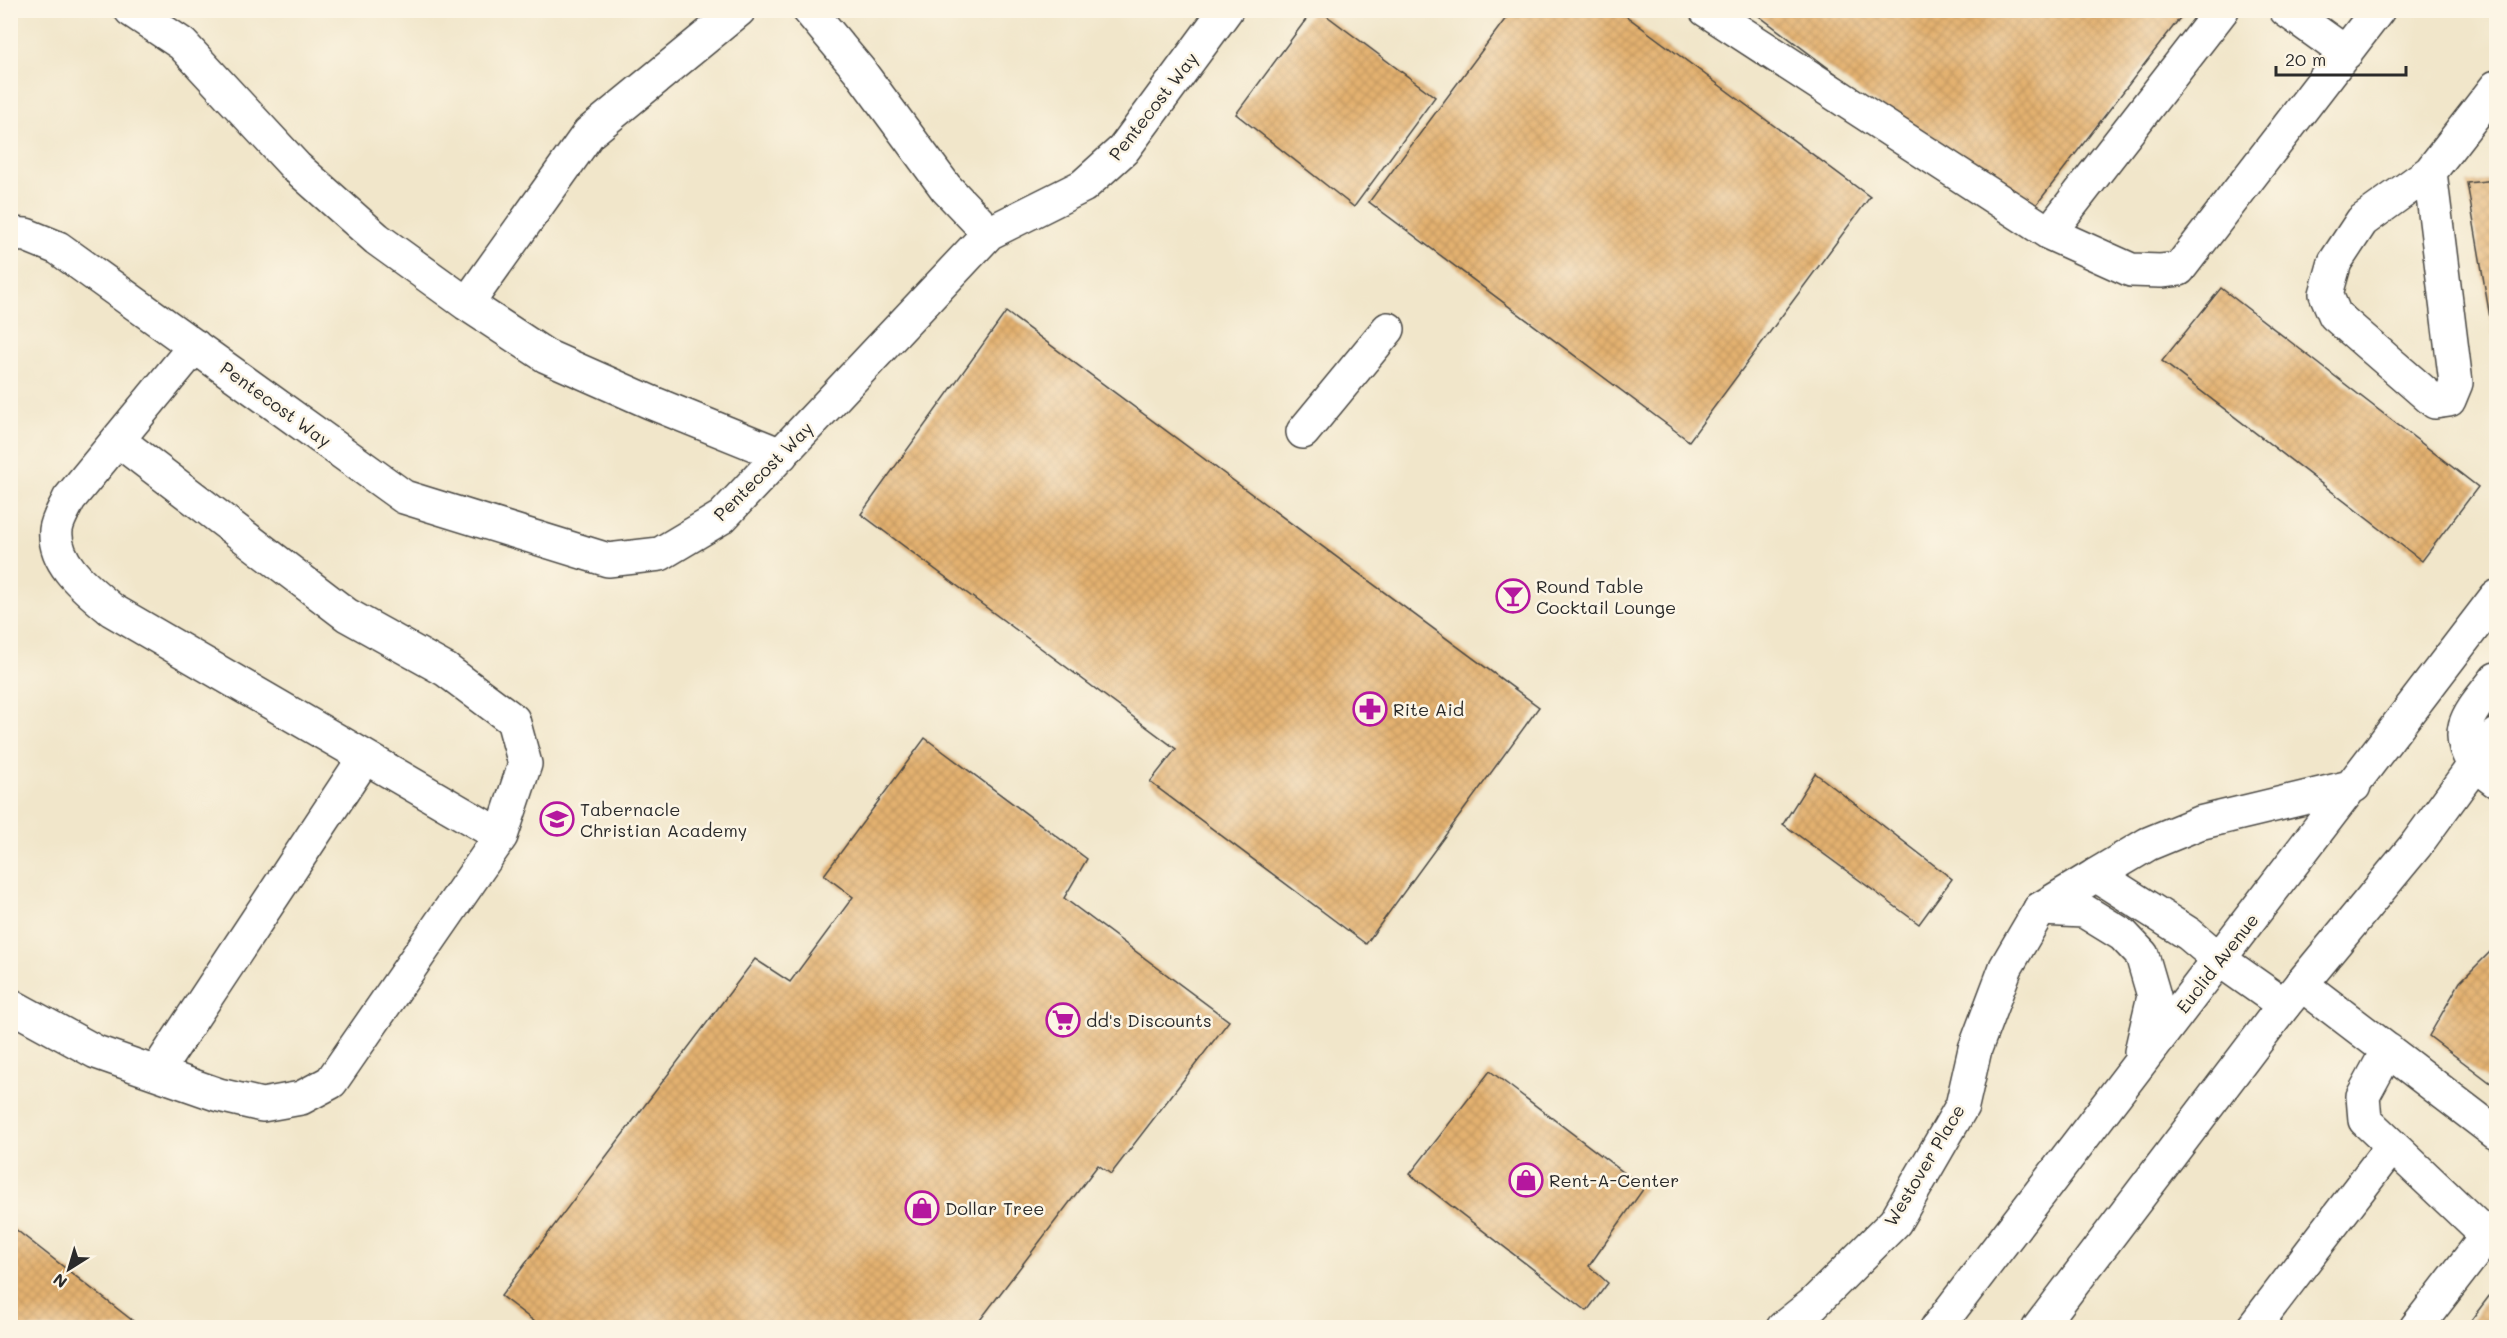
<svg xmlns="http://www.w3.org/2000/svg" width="2507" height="1338" viewBox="0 0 2507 1338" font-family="Mali,sans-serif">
	<defs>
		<pattern id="building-cross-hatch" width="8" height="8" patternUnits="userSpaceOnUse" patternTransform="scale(1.5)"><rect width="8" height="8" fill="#e3b16f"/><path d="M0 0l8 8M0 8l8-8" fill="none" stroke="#c39860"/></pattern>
	</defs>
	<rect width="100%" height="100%" fill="#fcf5e5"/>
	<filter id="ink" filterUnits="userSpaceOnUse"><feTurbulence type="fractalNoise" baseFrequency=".0167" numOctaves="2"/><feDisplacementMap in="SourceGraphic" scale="12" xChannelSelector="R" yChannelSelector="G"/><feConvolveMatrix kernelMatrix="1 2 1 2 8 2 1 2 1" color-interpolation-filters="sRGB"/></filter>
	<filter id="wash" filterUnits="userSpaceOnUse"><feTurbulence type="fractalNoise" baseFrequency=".008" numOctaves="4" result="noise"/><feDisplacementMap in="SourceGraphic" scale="24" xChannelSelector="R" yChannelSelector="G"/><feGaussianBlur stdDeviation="1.35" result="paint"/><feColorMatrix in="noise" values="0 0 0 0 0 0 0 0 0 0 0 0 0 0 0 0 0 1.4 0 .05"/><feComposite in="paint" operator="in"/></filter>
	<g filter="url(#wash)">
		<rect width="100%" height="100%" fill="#f1e6ca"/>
		<g id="blocks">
			<!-- building -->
			<path fill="url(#building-cross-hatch)" d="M1313,10H1319L1435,97L1354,207L1236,114Z
				M1512,10H1618L1870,197L1689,441L1369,202Z
				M1751,10H2186L2027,217Z
				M2496,180V335H2493L2467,183Z
				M2221,288L2478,487L2422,561L2162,361Z
				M1006,312L1539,707L1366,944L1150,782L1176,749L861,514Z
				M925,738L1087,859L1064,898L1229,1021L1111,1174L1098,1165L974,1328H543L501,1296L755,959L790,982L853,897L824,875Z
				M1815,773L1952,879L1919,924L1783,824Z
				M2496,946V1087L2429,1036L2460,982Z
				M1490,1071L1644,1188L1589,1266L1608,1283L1587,1311L1410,1174Z
				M10,1225L142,1328H10Z
				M2496,1287V1328H2465Z"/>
		</g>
	</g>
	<g filter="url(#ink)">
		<use href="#blocks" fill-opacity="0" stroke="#494743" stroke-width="1.5"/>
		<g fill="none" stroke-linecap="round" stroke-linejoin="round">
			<!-- minor casing -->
			<g stroke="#494743" stroke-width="36">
				<path id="minor" d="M131,10L182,44L296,167L377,239L467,304L546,356L650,402L781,455
					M809,10L859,70L946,188L989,233
					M1706,10L2049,233L2131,270L2161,271L2179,269L2378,10
					M2286,10L2346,53
					M2430,172L2456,383L2449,400L2435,402L2335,315L2326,294L2335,262L2362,221L2430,172L2496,87
					M2049,233L2222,10
					M10,234L26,235L58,248L404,497L608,560L660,554L722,517L989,233L1083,186L1123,150L1226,10
					M467,304L589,133L739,10
					M195,346L69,499C65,508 57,520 56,530C53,565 89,590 112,610L501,836
					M1303,432L1388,329
					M2475,765L2496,781
					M2301,984L2496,1133
					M10,1005L96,1052L219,1095L262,1105L301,1098L331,1082L501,836L525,764L513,720L446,670L347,615L119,441
					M2388,1050L2363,1096L2365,1120L2481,1230L2480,1245L2416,1328
					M156,1073L365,757
					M1783,1328L1813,1304L1895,1222L1962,1106L1975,1049L2006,967L2040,909L2096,875L2189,934L2220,960L2284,1005
					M2253,1328L2392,1146"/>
			</g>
			<!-- major casing -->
			<g stroke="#494743" stroke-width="36">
				<path id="major" d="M2475,765C2449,728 2474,709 2496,679
					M2096,875L2148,844L2199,823L2354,786
					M2040,909L2084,911L2123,935L2142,955L2154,996L2141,1052
					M1937,1328L2496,597
					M2039,1328L2284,1005L2416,845L2496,735"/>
			</g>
			<!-- minor -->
			<use href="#minor" stroke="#fff" stroke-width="33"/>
			<!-- major -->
			<use href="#major" stroke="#fff" stroke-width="33"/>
		</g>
	</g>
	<!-- icons -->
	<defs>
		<g id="bar-ring" transform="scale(1.725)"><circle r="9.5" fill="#fcf5e5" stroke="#b5179e" stroke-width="1.5"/><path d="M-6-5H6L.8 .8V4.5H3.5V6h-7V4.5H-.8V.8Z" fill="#b5179e"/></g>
		<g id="pharmacy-ring" transform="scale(1.725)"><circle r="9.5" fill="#fcf5e5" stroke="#b5179e" stroke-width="1.5"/><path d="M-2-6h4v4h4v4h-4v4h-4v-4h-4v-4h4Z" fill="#b5179e"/></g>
		<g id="school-ring" transform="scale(1.725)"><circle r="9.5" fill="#fcf5e5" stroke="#b5179e" stroke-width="1.5"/><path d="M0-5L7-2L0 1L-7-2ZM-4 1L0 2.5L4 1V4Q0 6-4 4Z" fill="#b5179e"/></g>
		<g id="supermarket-ring" transform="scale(1.725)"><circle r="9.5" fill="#fcf5e5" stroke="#b5179e" stroke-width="1.5"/><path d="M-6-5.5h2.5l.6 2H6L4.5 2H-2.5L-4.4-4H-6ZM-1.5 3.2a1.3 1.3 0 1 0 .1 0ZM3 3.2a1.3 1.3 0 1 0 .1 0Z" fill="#b5179e"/></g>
		<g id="shop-ring" transform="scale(1.725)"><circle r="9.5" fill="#fcf5e5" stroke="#b5179e" stroke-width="1.5"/><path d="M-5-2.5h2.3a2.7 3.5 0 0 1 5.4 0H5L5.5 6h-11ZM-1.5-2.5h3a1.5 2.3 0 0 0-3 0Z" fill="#b5179e"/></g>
	</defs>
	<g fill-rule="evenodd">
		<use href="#bar-ring" x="1513" y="596"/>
		<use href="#pharmacy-ring" x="1370" y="709"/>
		<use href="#school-ring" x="557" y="819"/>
		<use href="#supermarket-ring" x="1063" y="1020"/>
		<use href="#shop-ring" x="1526" y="1180"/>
		<use href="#shop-ring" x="922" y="1208"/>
	</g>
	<g text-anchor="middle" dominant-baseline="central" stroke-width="5" stroke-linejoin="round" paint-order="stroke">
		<!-- street labels -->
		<g font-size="18" fill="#2b2b2b" stroke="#fcf5e5">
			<text transform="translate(1153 106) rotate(-52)">Pentecost Way</text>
			<text transform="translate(276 404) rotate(36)">Pentecost Way</text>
			<text transform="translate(763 471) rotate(-45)">Pentecost Way</text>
			<text transform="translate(2217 963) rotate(-52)">Euclid Avenue</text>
			<text transform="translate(1924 1165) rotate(-59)">Westover Place</text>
		</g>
		<!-- poi labels -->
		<g font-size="18" fill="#2b2b2b" stroke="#fcf5e5" text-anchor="start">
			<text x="1536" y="586">Round Table<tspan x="1536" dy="21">Cocktail Lounge</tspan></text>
			<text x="1393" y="709">Rite Aid</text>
			<text x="580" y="809">Tabernacle<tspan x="580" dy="21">Christian Academy</tspan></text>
			<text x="1086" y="1020">dd's Discounts</text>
			<text x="1549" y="1180">Rent-A-Center</text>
			<text x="945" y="1208">Dollar Tree</text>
		</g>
	</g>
	<!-- margin -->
	<rect width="2507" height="1338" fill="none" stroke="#fcf5e5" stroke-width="36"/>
	<!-- north arrow -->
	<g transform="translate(69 1269) rotate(217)" stroke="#fcf5e5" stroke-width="4.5" paint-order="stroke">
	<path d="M0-4.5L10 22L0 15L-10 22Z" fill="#2b2b2b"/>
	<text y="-9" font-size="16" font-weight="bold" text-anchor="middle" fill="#2b2b2b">N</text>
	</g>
	<!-- scale -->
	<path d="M2276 66v9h130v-9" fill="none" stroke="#2b2b2b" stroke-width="3"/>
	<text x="2285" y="66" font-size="18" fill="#2b2b2b" stroke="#fcf5e5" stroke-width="4.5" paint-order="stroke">20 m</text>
</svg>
